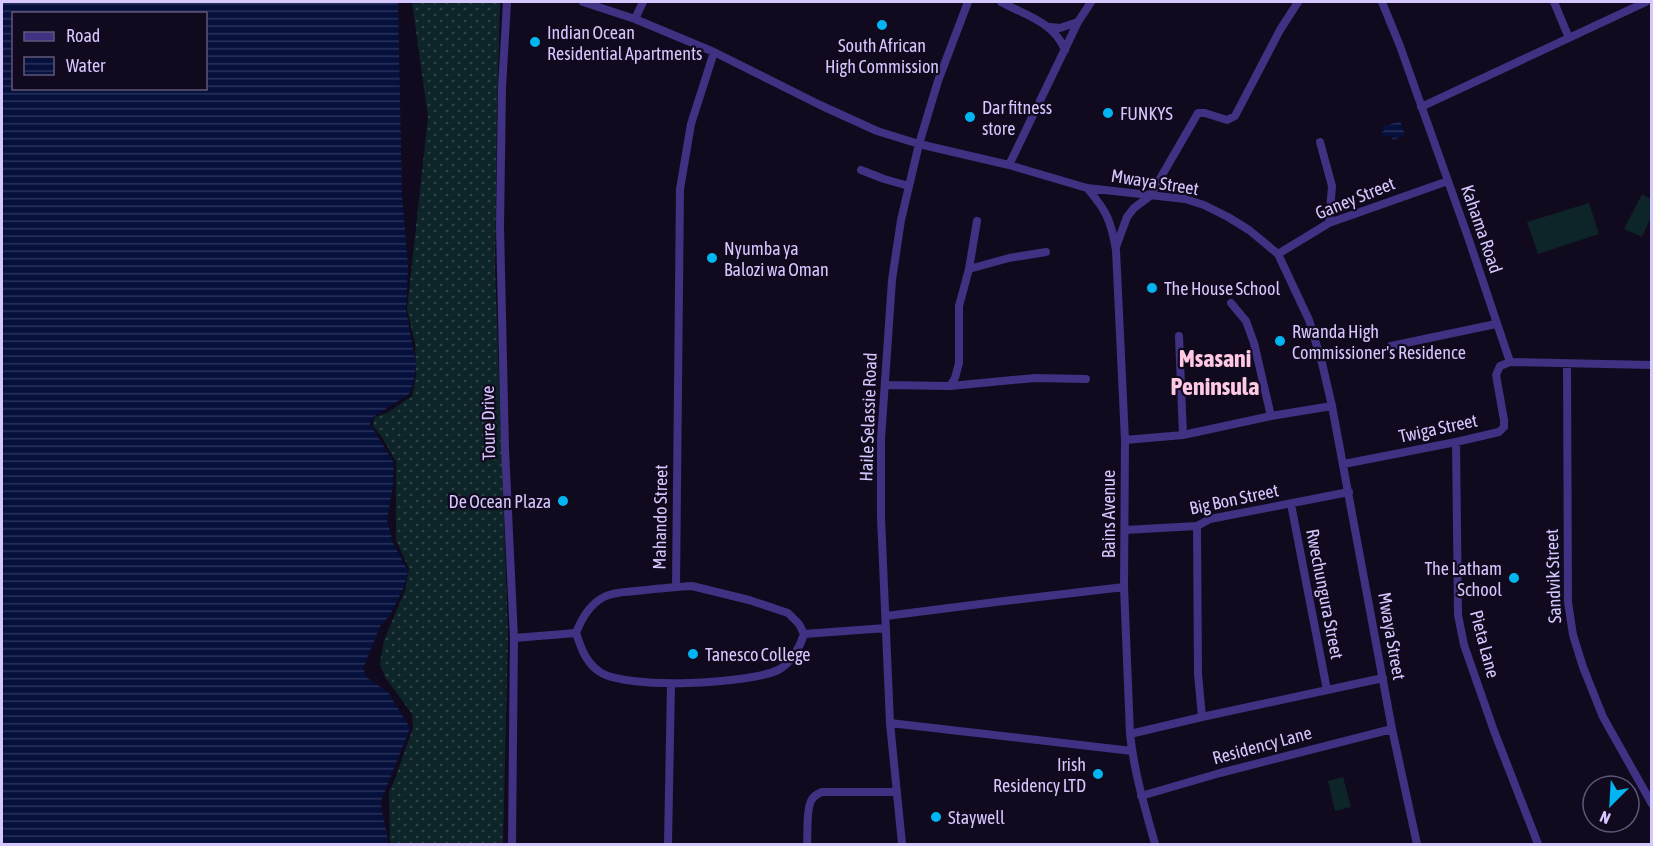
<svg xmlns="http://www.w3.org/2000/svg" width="1653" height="846" viewBox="0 0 1653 846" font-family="'Asap Condensed',sans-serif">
	<defs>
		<pattern id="grass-dots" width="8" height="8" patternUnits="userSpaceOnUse" patternTransform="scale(1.5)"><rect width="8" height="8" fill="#0d2529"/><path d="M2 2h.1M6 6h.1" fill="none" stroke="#304349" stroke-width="1.8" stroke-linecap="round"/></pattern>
		<pattern id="water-rules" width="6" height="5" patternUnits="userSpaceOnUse" patternTransform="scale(1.5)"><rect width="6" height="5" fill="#05103d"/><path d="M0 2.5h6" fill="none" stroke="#29315a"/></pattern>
	</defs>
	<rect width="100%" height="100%" fill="#110a1e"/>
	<!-- grass -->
	<path fill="url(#grass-dots)" d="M412,2H500L497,112L495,268L508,635L503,844H390L389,792L395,779L413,728L412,714L385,677L380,664L384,640L405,591L409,569L396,540V462L382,437L373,426L374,417L387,413L412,396L416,376L415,343L407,310L428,117Z"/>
	<!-- pitch -->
	<path fill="#0d2529" d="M1642,194L1651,199V217L1642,237L1624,229Z
		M1589,203L1599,234L1538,254L1527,222Z
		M1343,777L1351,807L1335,811L1328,781Z"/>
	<!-- water -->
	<path fill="url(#water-rules)" fill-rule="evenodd" d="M2,2H398L402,195L408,266L406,310L416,365L414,381L409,394L373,417L370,424L394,463L393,486L387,520L393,543L408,571L403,589L389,617L381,624L363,668L367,678L388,692L410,728L381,801C381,816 388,830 388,844H2ZM14,14H206V88H14Z
		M1400,121L1405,135L1393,140L1391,135L1383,137L1381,132L1384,131L1382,127Z"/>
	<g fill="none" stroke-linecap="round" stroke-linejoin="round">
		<!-- minor -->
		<path stroke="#403182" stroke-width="8" d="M507,2L502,88L500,226L505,449L514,638L512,844
			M583,2L635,19L714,52L820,105L877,131L919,144L1009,165L1087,188L1185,199L1204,205L1228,217L1249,230L1278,254L1309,320L1322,363L1332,406L1392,729L1417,844
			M1001,2C1025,15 1054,22 1065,50
			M1382,2L1400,46L1469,240L1510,362
			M1554,2L1569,38
			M635,19L643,2
			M1050,27L1060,28L1078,22
			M1421,107L1646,2
			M1320,142L1332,186L1329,223
			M1009,165L1078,22L1091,2
			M861,170L884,179L909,186
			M1087,188C1107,211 1111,221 1116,250L1125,440L1124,587L1130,734C1134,772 1145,808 1155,844
			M1116,247L1127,217L1134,208L1150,196L1198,113H1205L1227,120L1235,116L1280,30L1298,2
			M1278,254L1329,223L1448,181
			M969,269L1009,258L1046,252
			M1231,303L1246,321L1254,343L1271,416
			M1179,336L1183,435
			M1391,346L1496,324
			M1567,365L1568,602L1573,635L1583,667L1603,717L1652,804
			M885,385L950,386L1035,378L1086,379
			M950,386L955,378L959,363V306L969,269L977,221
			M1125,440L1183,435L1271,416L1332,406
			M1456,442L1458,615L1464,645L1494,731L1538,844
			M1344,464L1456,442L1499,432L1504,427V420L1496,375L1500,366L1510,362L1652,365
			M1291,504L1327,690
			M1197,526L1198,674L1202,717
			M1125,530L1197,526L1210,519L1349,492
			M692,586L749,600L788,613L799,624L804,634C800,647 791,664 778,670C748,684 627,690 600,672C586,663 581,648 576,633C581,620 590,604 604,597C613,592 626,592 636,591C655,589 673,587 692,586Z
			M676,587L680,189L691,124L714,52
			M886,616L1004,601L1124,587
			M804,634L886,628
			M514,638L576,633
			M890,723L1132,751
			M1130,734L1202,717L1383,678
			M1141,796L1220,773L1392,729
			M668,844L671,684
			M807,844C808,833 806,811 811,801C813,796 817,794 822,792H897
			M902,844L890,723L881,518V439L892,280L901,220L919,144L938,81L968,2"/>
	</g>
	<!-- markers -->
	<g fill="#00b5f2" stroke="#110a1e" stroke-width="2">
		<circle cx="882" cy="25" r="6"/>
		<circle cx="535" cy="42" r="6"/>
		<circle cx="1108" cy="113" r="6"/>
		<circle cx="970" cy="117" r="6"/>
		<circle cx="712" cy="258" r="6"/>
		<circle cx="1152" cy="288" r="6"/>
		<circle cx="1280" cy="341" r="6"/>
		<circle cx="563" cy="501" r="6"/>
		<circle cx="1514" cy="578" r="6"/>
		<circle cx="693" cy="654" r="6"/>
		<circle cx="1098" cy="774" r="6"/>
		<circle cx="936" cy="817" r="6"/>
	</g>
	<g text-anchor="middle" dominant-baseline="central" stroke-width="4.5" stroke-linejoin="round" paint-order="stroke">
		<!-- poi labels -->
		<g font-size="18" fill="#d6c7ff" stroke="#110a1e" text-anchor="start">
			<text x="547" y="32">Indian Ocean<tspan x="547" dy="21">Residential Apartments</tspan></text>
			<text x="882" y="45" text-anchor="middle">South African<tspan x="882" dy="21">High Commission</tspan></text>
			<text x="982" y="107">Dar fitness<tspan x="982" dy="21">store</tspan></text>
			<text x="1120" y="113">FUNKYS</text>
			<text x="724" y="248">Nyumba ya<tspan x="724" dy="21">Balozi wa Oman</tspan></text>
			<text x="1164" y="288">The House School</text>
			<text x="1292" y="331">Rwanda High<tspan x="1292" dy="21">Commissioner's Residence</tspan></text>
			<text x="551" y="501" text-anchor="end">De Ocean Plaza</text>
			<text x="1502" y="568" text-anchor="end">The Latham<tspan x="1502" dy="21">School</tspan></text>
			<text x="705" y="654">Tanesco College</text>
			<text x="1086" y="764" text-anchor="end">Irish<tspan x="1086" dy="21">Residency LTD</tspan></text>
			<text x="948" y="817">Staywell</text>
		</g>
		<!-- street labels -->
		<g font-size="18" fill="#d6c7ff" stroke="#110a1e">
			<text transform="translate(1155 182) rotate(9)">Mwaya Street</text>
			<text transform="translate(1355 198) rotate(-22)">Ganey Street</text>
			<text transform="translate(1482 229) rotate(71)">Kahama Road</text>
			<text transform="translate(868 417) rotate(-88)">Haile Selassie Road</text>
			<text transform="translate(488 423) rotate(-91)">Toure Drive</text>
			<text transform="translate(1438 428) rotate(-12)">Twiga Street</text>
			<text transform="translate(1234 499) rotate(-12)">Big Bon Street</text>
			<text transform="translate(1108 514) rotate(-90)">Bains Avenue</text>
			<text transform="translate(660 517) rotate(-89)">Mahando Street</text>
			<text transform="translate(1553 576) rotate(-92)">Sandvik Street</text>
			<text transform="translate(1325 594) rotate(79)">Rwechungura Street</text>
			<text transform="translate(1392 636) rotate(80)">Mwaya Street</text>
			<text transform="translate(1485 644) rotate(75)">Pieta Lane</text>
			<text transform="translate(1262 745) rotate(-15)">Residency Lane</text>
		</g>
		<!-- district labels -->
		<g font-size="24" font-weight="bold" fill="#ffc9e3" stroke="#110a1e">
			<text x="1215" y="358">Msasani<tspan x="1215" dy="28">Peninsula</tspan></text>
		</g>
	</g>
	<!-- border -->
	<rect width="1653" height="846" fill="none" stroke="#d6c7ff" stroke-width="6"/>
	<!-- legend -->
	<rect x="12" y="12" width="195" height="78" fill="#110a1e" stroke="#605678" stroke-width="1.5"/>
	<rect x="24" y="32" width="30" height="9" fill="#403182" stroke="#605678" stroke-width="1.5"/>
	<text x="66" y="42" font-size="18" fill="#d6c7ff">Road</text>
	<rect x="24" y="57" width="30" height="18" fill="url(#water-rules)" stroke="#605678" stroke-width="1.5"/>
	<text x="66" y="72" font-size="18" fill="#d6c7ff">Water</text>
	<!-- north arrow -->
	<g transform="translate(1611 804) rotate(204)"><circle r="28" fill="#110a1e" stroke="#605678" stroke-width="1.5"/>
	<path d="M0-4.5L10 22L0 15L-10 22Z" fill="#00b5f2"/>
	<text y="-9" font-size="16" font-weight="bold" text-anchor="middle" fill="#d6c7ff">N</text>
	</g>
</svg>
